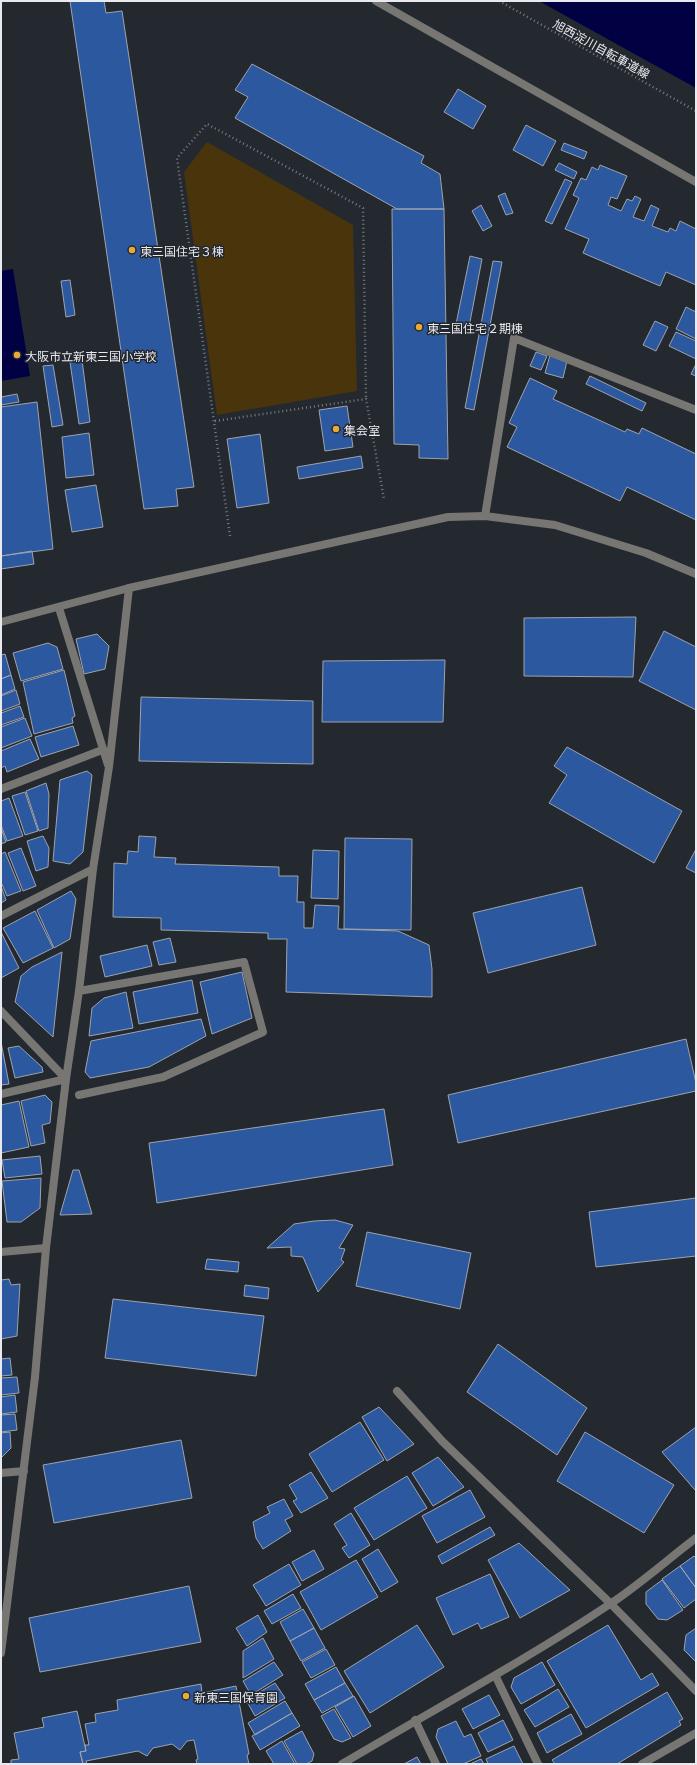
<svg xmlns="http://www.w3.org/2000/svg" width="697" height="1765" viewBox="0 0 697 1765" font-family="Georgia,'Noto Sans JP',serif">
	<rect width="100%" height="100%" fill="#24282f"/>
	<!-- green -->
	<path fill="#4a340c" d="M207,142L353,225L357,391L217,415L184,172Z"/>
	<!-- water -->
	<path fill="#000043" d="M539,1H696V88Z
		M13,269L30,376L1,381V271Z"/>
	<!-- building -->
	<path fill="#2c58a0" stroke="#9ea3ab" d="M70,1H104L106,13L122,11L194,487L176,489L178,506L144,509Z
		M252,64L424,156L421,163L440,174L444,209H397L235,118L248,97L235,90Z
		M458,89L486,106L473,129L444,112Z
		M526,125L556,141L543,166L513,150Z
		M564,143L587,152L584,159L561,150Z
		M559,163L577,172L574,179L555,170Z
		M600,165L627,176L617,199L611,197L608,205L621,211L627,199L632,201L635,196L641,199L633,217L644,221L651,205L659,209L652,226L668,232L670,228L676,231L680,221L696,229V285L666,272L660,286L583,253L589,239L565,229L579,198L573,195L581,178L586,180L592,167L598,170Z
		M565,179L572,182L552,224L545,221Z
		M505,193L513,213L506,215L498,196Z
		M481,205L492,226L483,231L472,211Z
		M392,209H444L448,459L419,458V445L394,444Z
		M470,256L482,259L469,327L456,324Z
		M493,261L502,262L474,410L465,408Z
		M70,280L75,315L66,317L61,281Z
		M686,307L696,312V339L676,329Z
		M655,321L668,327L656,351L643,345Z
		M676,332L696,341V359L669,346Z
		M536,352L547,356L541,370L530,366Z
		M550,355L567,361L563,378L545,373Z
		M82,360L90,422L79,424L70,362Z
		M696,364V376L691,374Z
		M53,365L63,425L52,427L43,366Z
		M590,376L646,403L642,411L586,384Z
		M530,378L557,391L553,399L625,432L627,429L639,434L642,428L696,454V520L627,487L620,501L507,447L517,427L509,423Z
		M17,394L19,402L1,405V397Z
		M37,402L53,549L1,556V407Z
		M347,406L353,447L325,451L319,410Z
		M89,433L94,475L66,478L62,437Z
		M260,434L269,503L237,508L227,439Z
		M361,456L363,468L299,479L297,467Z
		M96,485L103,527L72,532L65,490Z
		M32,551L34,564L1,569V556Z
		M636,617L633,677L524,676V618Z
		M664,631L696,647V710L639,681Z
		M97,634L109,646L105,669L84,674L76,639Z
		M48,643L57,647L63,669L21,681L13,653Z
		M5,654L11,675L1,679V655Z
		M445,660L443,722H322L323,661Z
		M64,670L75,716L72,718L73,723L34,734L23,682Z
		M11,675L15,689L1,695V679Z
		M16,690L20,704L1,711V696Z
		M141,697L313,701V764L139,761Z
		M20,706L24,717L1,725V713Z
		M25,718L32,736L1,748V727Z
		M73,726L79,745L41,757L35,737Z
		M30,739L39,759L7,772L5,766L1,768V751Z
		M567,747L682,811L654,863L549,803L567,775L554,766Z
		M87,771L92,775L83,852L70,864L53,861L60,780Z
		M46,783L49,794L48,828L39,831L26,791Z
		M25,792L38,831L25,835L12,796Z
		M9,798L23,836L7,841L1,825V801Z
		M1,828L6,842L1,844Z
		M43,836L49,848L48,867L36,871L27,841Z
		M139,836L156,837L154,857L176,858L175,864L279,867V876H298L297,902H304V928H313L315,905L339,906L338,929L398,931L429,945L432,969V997L286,992L287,939H268V933L161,930V918L113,917L114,863L127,864L128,851L138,852Z
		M345,838L412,839L411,930L344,929Z
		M21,848L36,886L23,891L8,853Z
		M696,849V873L686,868Z
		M313,850L339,851L338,899L311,898Z
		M5,852L21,891L7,896L1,882V854Z
		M1,886L6,900L1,903Z
		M582,887L596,945L488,973L473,913Z
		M71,891L76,899L70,939L54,948L37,910Z
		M35,911L53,948L23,963L3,928Z
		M1,932L19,968L1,978Z
		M170,938L176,962L159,965L153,942Z
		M147,945L152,966L105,977L100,956Z
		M62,952L53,1037L15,1002L21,976L32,967Z
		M242,972L252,1018L212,1034L200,982Z
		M192,980L198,1013L139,1024L133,992Z
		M126,992L133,1028L89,1036L92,1008L104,998Z
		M201,1019L206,1036L149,1067L90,1078L85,1072L91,1041Z
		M686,1039L696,1083V1091L458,1143L448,1095Z
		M1,1042L9,1084L1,1085Z
		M19,1046L42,1067L43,1072L15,1078L8,1048Z
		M45,1095L52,1102L50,1123L42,1125L45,1143L31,1146L21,1101Z
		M19,1101L29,1147L1,1153V1105Z
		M384,1109L393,1165L157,1203L149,1143Z
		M40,1156L42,1174L5,1178L2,1160Z
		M73,1170H79L92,1214L60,1215Z
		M41,1178L40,1208L21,1222H7L2,1181Z
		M696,1198V1256L596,1267L589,1212Z
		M335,1220L353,1225L339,1248L345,1249L341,1260L344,1262L318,1292L303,1257L291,1256V1247L267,1248L294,1224L314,1221Z
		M367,1232L471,1253L460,1309L356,1286Z
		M207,1259L239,1262L238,1272L205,1269Z
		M9,1279L11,1285L20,1284L17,1336L1,1339V1280Z
		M245,1285L269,1288L268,1299L244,1296Z
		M113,1299L264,1316L256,1376L105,1358Z
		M498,1344L587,1408L557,1455L467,1392Z
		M10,1358L12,1375L1,1376V1359Z
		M17,1377L19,1393L1,1395V1378Z
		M15,1395L17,1412L1,1414V1397Z
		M379,1407L414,1444L387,1461L362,1417Z
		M15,1414L17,1430L1,1432V1415Z
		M360,1422L384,1460L332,1492L309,1454Z
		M696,1427V1490H695L662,1452Z
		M10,1432L11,1448L1,1458V1433Z
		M585,1432L674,1485L644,1533L557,1481Z
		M181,1440L192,1498L54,1523L43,1465Z
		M438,1457L464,1487L433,1506L412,1473Z
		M311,1472L328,1498L301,1513L293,1501L297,1499L289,1485Z
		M407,1476L427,1508L374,1540L354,1508Z
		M470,1490L485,1517L437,1543L422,1516Z
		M284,1499L293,1516L285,1520L291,1531L263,1549L256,1538L253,1522L270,1513L267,1507Z
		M351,1513L370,1545L349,1558L342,1548L347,1545L334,1524Z
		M490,1527L495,1535L442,1564L438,1556Z
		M519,1543L570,1590L520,1618L488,1560Z
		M378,1549L398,1582L381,1592L362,1559Z
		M314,1550L324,1569L302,1581L292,1562Z
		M694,1556L696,1558V1588L680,1566Z
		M356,1560L378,1597L321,1630L300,1592Z
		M289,1564L301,1585L266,1606L253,1585Z
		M680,1566L696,1588V1599L684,1608L662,1579Z
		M490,1574L509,1617L481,1629L478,1623L453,1635L436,1598Z
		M662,1580L683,1610L667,1620L658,1619L646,1604V1592Z
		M189,1586L201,1642L40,1672L29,1618Z
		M293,1594L301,1608L272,1624L264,1611Z
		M303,1609L314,1628L290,1641L280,1622Z
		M258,1615L267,1632L247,1646L236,1628Z
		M417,1625L444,1667L370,1713L344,1671Z
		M608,1625L641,1680L652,1673L659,1685L586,1728L547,1661Z
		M314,1628L325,1648L301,1661L290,1641Z
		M696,1628V1662L684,1650L686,1635Z
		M263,1638L274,1659L243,1678V1651Z
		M326,1649L335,1665L311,1678L302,1662Z
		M274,1662L283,1675L251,1695L243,1681Z
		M542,1662L555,1685L521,1704L511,1687L514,1678Z
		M336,1667L345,1683L314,1700L305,1684Z
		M275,1683L285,1698L255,1716L246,1700Z
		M345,1683L353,1696L322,1713L314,1700Z
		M201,1684L202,1693L236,1686L249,1754L247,1755L249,1764H197L196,1760L198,1759L194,1740L187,1741L180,1750L172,1744L153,1748L147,1756L138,1751L86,1761L87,1764H83L80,1752L86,1751L85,1745H89L85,1724L96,1722L95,1714L118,1710L117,1700Z
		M558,1689L569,1707L535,1727L524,1710Z
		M667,1692L683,1719L679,1721L681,1725L617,1764H555L552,1760Z
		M489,1695L500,1715L473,1729L462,1709Z
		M354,1696L371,1726L353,1737L335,1707Z
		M285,1701L292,1713L255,1735L248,1723Z
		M334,1709L351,1738L342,1742L334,1739L321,1716Z
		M77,1711L86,1751L80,1752L83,1764H11V1760L19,1759L14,1733L44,1727L42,1718Z
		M292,1713L300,1726L260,1750L252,1736Z
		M571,1714L582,1734L547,1753L537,1733Z
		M503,1720L513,1740L488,1752L478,1733Z
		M456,1721L464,1737L471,1734L481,1756L463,1764H448L436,1737L438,1729Z
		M302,1731L314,1754L312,1761L306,1764H297L284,1741Z
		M282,1741L295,1764H274L266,1751Z
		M514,1746L523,1764H488L486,1759Z
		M417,1757L421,1764H404Z
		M481,1759L484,1764H470Z"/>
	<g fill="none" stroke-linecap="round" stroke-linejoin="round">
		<!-- path -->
		<path stroke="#797c83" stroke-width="2.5" stroke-dasharray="1 3" stroke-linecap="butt" d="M499,1L696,111
			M215,421L366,399L384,499
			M230,536L177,158L207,124L363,208L366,399"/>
		<!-- service -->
		<path stroke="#787673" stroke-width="8" d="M485,516L514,338L696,410"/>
		<!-- minor -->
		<path stroke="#787673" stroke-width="8" d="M59,608L108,765
			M1,789L102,750
			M1,916L93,869
			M1,1011L66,1079
			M1,1094L66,1079
			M79,1095L163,1077L263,1032L244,962L79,991
			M1,1473L24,1471
			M1,1653L35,1377L46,1248L66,1079L79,991L93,869L109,767L129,588
			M495,1675L538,1764
			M415,1720L436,1764
			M342,1764C431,1711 523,1662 610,1604C640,1584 667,1560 696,1538
			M642,1764L696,1733"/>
		<!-- tertiary -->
		<path stroke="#787673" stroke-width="8" d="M376,1L696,182
			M1,622L129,588L448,517L485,516L555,525L646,553L696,574
			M1,1252L46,1248
			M397,1391L442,1441L611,1604L696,1691"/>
	</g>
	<!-- markers -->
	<g fill="#eaaa39" stroke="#24282f" stroke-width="1.5">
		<circle cx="132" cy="250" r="4"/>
		<circle cx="419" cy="327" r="4"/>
		<circle cx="17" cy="355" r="4"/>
		<circle cx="336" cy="429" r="4"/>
		<circle cx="186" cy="1696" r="4"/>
	</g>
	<g text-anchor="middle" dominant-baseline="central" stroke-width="3" stroke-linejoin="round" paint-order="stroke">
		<!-- street labels -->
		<g font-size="12" fill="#e8eaef" stroke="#24282f">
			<text transform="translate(602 48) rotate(29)">旭西淀川自転車道線</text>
		</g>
		<!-- poi labels -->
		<g font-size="12" fill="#e8eaef" stroke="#24282f" text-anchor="start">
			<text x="140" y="250">東三国住宅３棟</text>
			<text x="427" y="327">東三国住宅２期棟</text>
			<text x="25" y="355">大阪市立新東三国小学校</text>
			<text x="344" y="429">集会室</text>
			<text x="194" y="1696">新東三国保育園</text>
		</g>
	</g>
	<!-- border -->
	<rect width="697" height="1765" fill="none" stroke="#e8eaef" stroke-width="4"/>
</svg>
